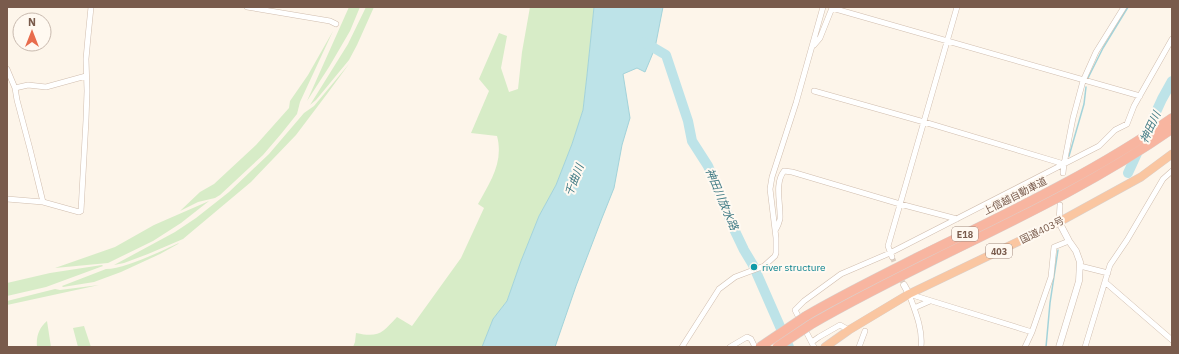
<svg xmlns="http://www.w3.org/2000/svg" width="1179" height="354" viewBox="0 0 1179 354" font-family="'IBM Plex Sans','Noto Sans JP',sans-serif">
	<rect width="100%" height="100%" fill="#fdf5ea"/>
	<!-- green -->
	<path fill="#d7ecc7" d="M349,7H360L350,31L329,67L307,101Z
		M366,7H374L357,45L349,60L316,100L310,105L348,44Z
		M530,7H594L587,75L583,110L572,144L556,185L539,216L521,261L507,301L493,319L482,347H353L355,342L356,333C379,338 382,333 397,317L412,326L461,258L484,208L478,204C490,182 504,162 497,136L471,133L489,91L479,79L499,33L507,36L501,68L509,92L518,89L522,52Z
		M333,31L300,102L297,114L281,134L263,155L220,195L215,198L198,202L180,211L200,192L214,184L256,145L289,108L290,101L308,75Z
		M349,64L327,94L296,135L251,182L183,239L148,254L124,263L114,265L175,232L196,218L229,192L269,154L304,113L314,106Z
		M209,201L181,223L153,241L108,263L55,268L115,247L154,225Z
		M179,243L178,244L160,254L121,272L94,282L63,287L62,286L106,269C125,269 161,251 179,243Z
		M102,265L103,266L46,287L7,296V283L50,273Z
		M99,285L7,305V301L55,289L60,290Z
		M47,321L51,347H37C36,336 39,328 47,321Z
		M84,326L91,347H78L73,328Z"/>
	<!-- water -->
	<path fill="#bde3e8" stroke="#a3d3da" d="M594,7H663L655,48L645,72L637,68L623,74L630,118L622,145L614,188L602,218L576,286L555,347H482L493,319L507,301L521,261L539,216L556,185L572,144L583,110L587,75Z"/>
	<g fill="none" stroke-linecap="round" stroke-linejoin="round">
		<!-- stream -->
		<path stroke="#a3d3da" stroke-width="1.5" d="M1088,78L1103,48L1128,7
			M1069,156L1084,104L1086,87
			M1046,347L1050,303L1058,250"/>
		<!-- river -->
		<path stroke="#bde3e8" stroke-width="10" d="M644,42L666,55L688,121L692,141L708,166L733,227L744,250L753,265L789,347
			M1128,173L1162,99L1172,81"/>
		<!-- minor-tunnel -->
		<path stroke="#dccec2" stroke-width="5" stroke-dasharray="5 2.5" stroke-linecap="butt" d="M892,257L904,285"/>
		<!-- minor casing -->
		<g stroke="#d0bdae" stroke-width="6">
			<path id="minor" d="M247,7L330,21L336,24
				M814,45L820,38L832,8L1140,96
				M7,69L15,88L17,100L30,149L43,202
				M15,88L28,85L46,87L86,76
				M814,91L924,122L1064,164
				M1063,173L1064,164L1073,118L1083,81L1096,52L1124,7
				M7,199L43,202L79,212L81,211L86,120L87,91L86,59L88,37L91,7
				M1059,222L1060,205
				M776,229C778,226 779,223 780,219C781,204 774,184 784,171L792,172L900,204L957,219
				M892,257L888,246L957,7
				M1080,266L1108,273
				M1105,282L1172,340
				M909,294L1032,332
				M909,294C915,311 923,329 921,347
				M914,308L930,301
				M812,342L819,337L840,325L849,330
				M682,347L719,289L735,277L764,266L775,256L776,253V238L770,189L772,177L796,103L823,7
				M730,347L747,337L751,339L755,347
				M814,347L795,310L804,301L841,274L890,253L1099,146L1115,130L1127,124L1134,106L1172,39
				M859,347L865,331
				M1025,347L1032,332L1051,277L1054,247L1069,241
				M1085,347L1110,265L1127,240L1163,179L1172,171"/>
		</g>
		<!-- tertiary casing -->
		<g stroke="#d0bdae" stroke-width="7">
			<path id="tertiary" d="M904,285L909,294
				M1059,347L1079,281L1080,262L1076,251L1069,241L1059,222"/>
		</g>
		<!-- trunk casing -->
		<g stroke="#d9d1cd" stroke-width="9">
			<path id="trunk" d="M825,347L849,330L909,294L1059,222L1141,177L1172,154"/>
		</g>
		<!-- motorway casing -->
		<g stroke="#d9d1cd" stroke-width="10">
			<path id="motorway" d="M806,316C842,295 879,277 916,258C1003,215 1092,174 1172,118
				M810,325C928,256 1059,208 1172,129"/>
		</g>
		<!-- minor -->
		<use href="#minor" stroke="#fff" stroke-width="5"/>
		<!-- tertiary -->
		<use href="#tertiary" stroke="#fff" stroke-width="6"/>
		<!-- trunk -->
		<use href="#trunk" stroke="#fac6a1" stroke-width="8"/>
		<!-- motorway -->
		<use href="#motorway" stroke="#f8b5a0" stroke-width="9"/>
		<!-- motorway-bridge casing -->
		<g stroke="#d9d1cd" stroke-width="10" stroke-linecap="butt">
			<path id="motorway-bridge" d="M760,347L806,316
				M777,347L810,325"/>
		</g>
		<!-- motorway-bridge -->
		<use href="#motorway-bridge" stroke="#f8b5a0" stroke-width="9"/>
	</g>
	<!-- markers -->
	<circle fill="#0f9aa8" stroke="#fff9f1" stroke-width="1.5" cx="754" cy="267" r="4"/>
	<g text-anchor="middle" dominant-baseline="central" stroke-width="4" stroke-linejoin="round" paint-order="stroke">
		<!-- shield labels -->
		<g fill="#fff9f1" stroke="#a18a7e" stroke-width="1">
			<rect x="952" y="227" width="26" height="14" rx="3"/>
			<rect x="986" y="244" width="26" height="14" rx="3"/>
		</g>
		<g font-size="9" font-weight="bold" fill="#795b4c">
			<text x="965" y="234">E18</text>
			<text x="999" y="251">403</text>
		</g>
		<!-- street labels -->
		<g font-size="10" fill="#795b4c" stroke="#fff9f1">
			<text transform="translate(1015 196) rotate(-27)">上信越自動車道</text>
			<text transform="translate(1042 230) rotate(-26)">国道403号</text>
		</g>
		<!-- culture labels -->
		<g font-size="10" fill="#0d838f" stroke="#fff9f1" text-anchor="start">
			<text x="762" y="267">river structure</text>
		</g>
		<!-- water labels -->
		<g font-size="11" font-style="italic" fill="#417b85" stroke="#fff9f1">
			<text transform="translate(1150 127) rotate(-65)">神田川</text>
			<text transform="translate(574 180) rotate(-69)">千曲川</text>
			<text transform="translate(722 199) rotate(67)">神田川放水路</text>
		</g>
	</g>
	<!-- border -->
	<rect width="1179" height="354" fill="none" stroke="#795b4c" stroke-width="16"/>
	<!-- north arrow -->
	<g transform="translate(32 32)"><circle r="19" fill="#fff9f1" stroke="#c9baaf"/>
	<path d="M0-3L7 15L0 10L-7 15Z" fill="#e86c4d"/>
	<text y="-6" font-size="11" font-weight="bold" text-anchor="middle" fill="#795b4c">N</text>
	</g>
</svg>
